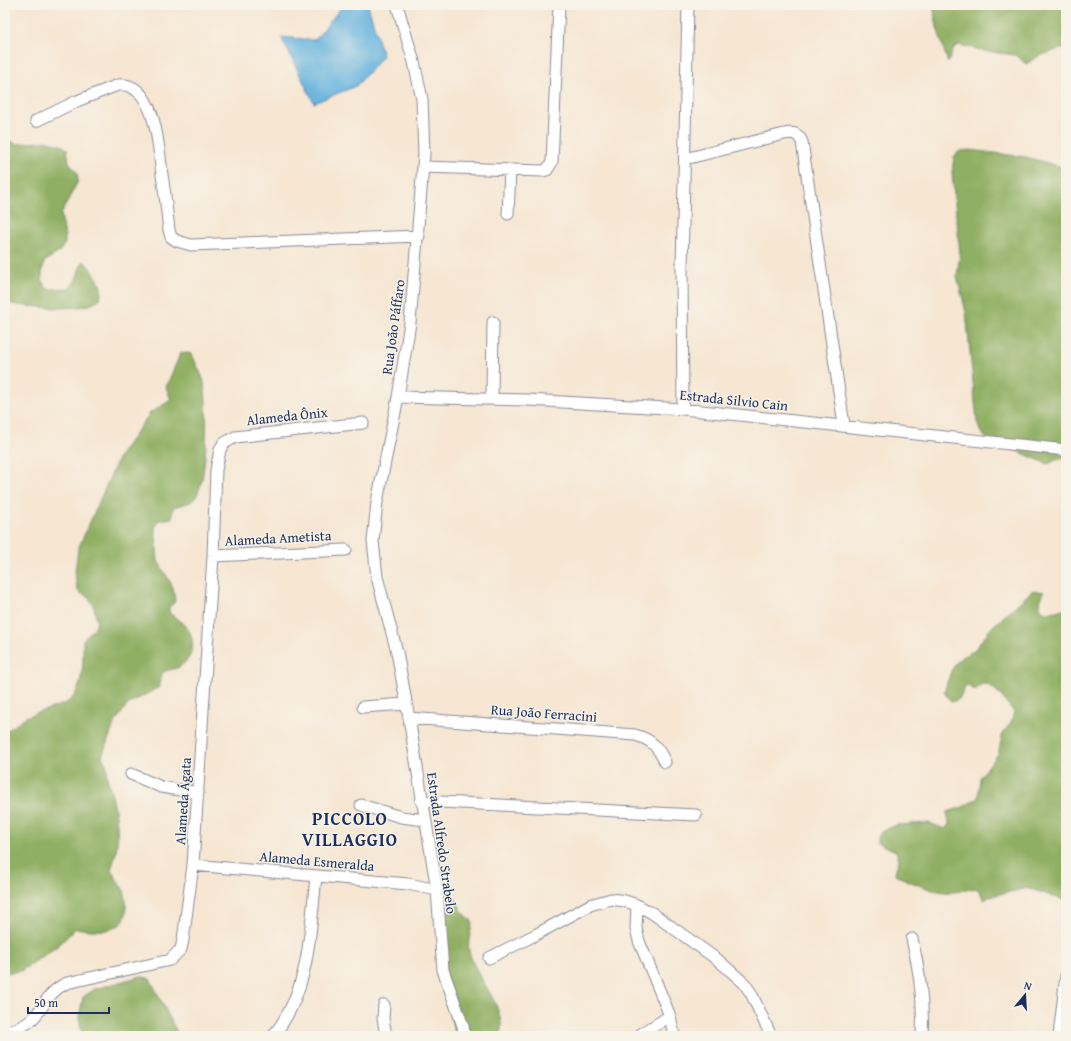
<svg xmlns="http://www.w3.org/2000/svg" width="1071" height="1041" viewBox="0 0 1071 1041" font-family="'Gentium Book Plus',serif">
	<rect width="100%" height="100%" fill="#f7f3e8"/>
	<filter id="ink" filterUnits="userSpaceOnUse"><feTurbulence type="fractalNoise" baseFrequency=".025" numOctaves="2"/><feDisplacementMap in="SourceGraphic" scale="8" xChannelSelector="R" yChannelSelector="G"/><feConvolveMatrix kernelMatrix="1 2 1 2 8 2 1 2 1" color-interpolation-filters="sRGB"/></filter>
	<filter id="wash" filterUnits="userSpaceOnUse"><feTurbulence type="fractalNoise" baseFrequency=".012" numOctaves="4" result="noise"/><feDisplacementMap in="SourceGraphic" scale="16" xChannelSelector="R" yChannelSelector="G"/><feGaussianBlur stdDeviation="0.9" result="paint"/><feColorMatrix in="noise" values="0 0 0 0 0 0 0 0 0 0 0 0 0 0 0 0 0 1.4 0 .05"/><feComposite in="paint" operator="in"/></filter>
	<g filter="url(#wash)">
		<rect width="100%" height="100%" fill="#f6e6d2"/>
		<!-- forest -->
		<path fill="#8faf62" stroke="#556f60" d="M933,5H1066V47L1039,56L1026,64L1016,55L989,52L959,45L954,48L948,63L937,27Z
			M5,139L16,144L48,141L61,145L67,149L69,162L77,173L78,181L61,214L65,236V243L59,252L44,262C42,272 39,282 48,289L69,288C81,277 75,272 84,261C92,271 107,286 99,299C90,314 21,306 5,303Z
			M970,150L1026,157L1066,168V458L1056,460L1048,464L986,438L980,431L977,422L966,312L957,276L960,254L952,173L954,156L960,151Z
			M181,352L192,354C195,362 200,371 203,379C209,399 208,483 195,498C190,504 180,505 173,507L172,518L159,520L155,528L158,561L173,587L175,602L169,607V612C175,618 185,624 189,631C196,645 192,659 179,667C174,670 167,669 162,673L159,687L127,705L114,724L102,757C104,760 107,765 107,768C108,772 106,774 107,778C116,807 123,840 111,869C115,877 120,884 124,891C126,897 127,906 126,913C123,935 93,931 76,928L59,945L21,971L5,973V731C13,729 18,721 26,717C39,711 53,709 66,703C85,694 83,657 83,640L95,627L97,621L93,604L87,596L79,592L77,589L75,571L78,549L119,457L150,413L171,400L166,387Z
			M1033,590L1044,592C1032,616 1049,614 1066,608V901L1028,888L991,896L984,900L978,889C968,887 962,892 953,892C934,894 915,883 897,876L895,873L899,859L896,851L877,843V837L880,832L897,825L929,823L945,829L949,824L947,812L963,807L978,798L980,777L998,754L1002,736L1012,720L1014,712L997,691L987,684H982L975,690L966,685L959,699L951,702L944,692L951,671L958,660L974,650L992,627Z
			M452,897L455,898L461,910L472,921C472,931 467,940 469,951C475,977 508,1008 500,1036H456C444,996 431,935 452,897Z
			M141,976L150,979L176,1030V1036H82L79,1017L83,997L95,989Z"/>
		<!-- water -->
		<path fill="#64b2de" stroke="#40709e" d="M343,5H368L383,56L356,86L314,103L281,37L315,40Z"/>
	</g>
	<g filter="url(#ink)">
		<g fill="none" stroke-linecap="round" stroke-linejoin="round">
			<!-- minor casing -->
			<g stroke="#888a98" stroke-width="13">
				<path id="minor" d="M397,5L414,62L422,99L424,154L410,323L398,397L377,502L373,541L377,577L397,652L409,718L437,890L443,970L463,1026L464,1036
					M36,121L77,101L118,85C156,81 159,150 162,175C165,193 167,212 169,230L171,237L177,241L191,245L419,236
					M685,159L784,134C793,132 798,133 802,142L844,425
					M423,167L543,171L547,170L552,162L559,5
					M508,214L510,170
					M398,397L528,400L683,409L1066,450
					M492,398L493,322
					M683,409L682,268L688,5
					M213,556L346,550
					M363,707L406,704
					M409,718L635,735C651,739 658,747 665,762
					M131,774L161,787L198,793
					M421,801L696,815
					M361,805L401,817L425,820
					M193,865L408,884L437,890
					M637,905L636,928L639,941L670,1016L674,1036
					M912,939C920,972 924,1002 922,1036
					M489,958L537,934L590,905L611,899L625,901L637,905L652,913L718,960L744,983L751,993L771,1036
					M384,1005L383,1018L386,1036
					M5,1031C46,1025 37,996 67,983L170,960L181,949L183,940L193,865L213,556L216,470L220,450L223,444L235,437L363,423
					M273,1036C310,991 310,932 316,876
					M638,1036L670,1016
					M1059,1036L1066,976"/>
			</g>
			<!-- minor -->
			<use href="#minor" stroke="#fff" stroke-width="11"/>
		</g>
	</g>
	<g text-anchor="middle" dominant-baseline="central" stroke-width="3" stroke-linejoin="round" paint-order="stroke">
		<!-- street labels -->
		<g font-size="14" fill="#1b2f5e" stroke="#f7f3e8">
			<text transform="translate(393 327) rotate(-82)">Rua João Páffaro</text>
			<text transform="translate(734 400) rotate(6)">Estrada Silvio Cain</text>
			<text transform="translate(287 416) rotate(-6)">Alameda Ônix</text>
			<text transform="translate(278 538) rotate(-3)">Alameda Ametista</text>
			<text transform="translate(544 713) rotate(4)">Rua João Ferracini</text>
			<text transform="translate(183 801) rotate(-86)">Alameda Ágata</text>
			<text transform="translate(442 843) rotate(82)">Estrada Alfredo Strabelo</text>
			<text transform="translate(317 861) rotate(5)">Alameda Esmeralda</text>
		</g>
		<!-- district labels -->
		<g font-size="18" font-weight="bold" letter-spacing="1" fill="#1b2f5e" stroke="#f7f3e8">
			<text x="350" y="818">PICCOLO<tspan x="350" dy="21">VILLAGGIO</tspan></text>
		</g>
	</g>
	<!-- margin -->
	<rect width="1071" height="1041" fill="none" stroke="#f7f3e8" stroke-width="20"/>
	<!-- north arrow -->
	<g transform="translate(1025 995) rotate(18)" stroke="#f7f3e8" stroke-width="3" paint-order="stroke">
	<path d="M0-3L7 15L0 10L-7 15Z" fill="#1b2f5e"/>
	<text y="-6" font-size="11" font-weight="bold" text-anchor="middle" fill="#1b2f5e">N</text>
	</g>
	<!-- scale -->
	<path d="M28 1007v6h81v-6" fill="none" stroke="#1b2f5e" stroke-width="2"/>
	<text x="34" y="1007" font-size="12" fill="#1b2f5e" stroke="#f7f3e8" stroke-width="3" paint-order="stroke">50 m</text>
</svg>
